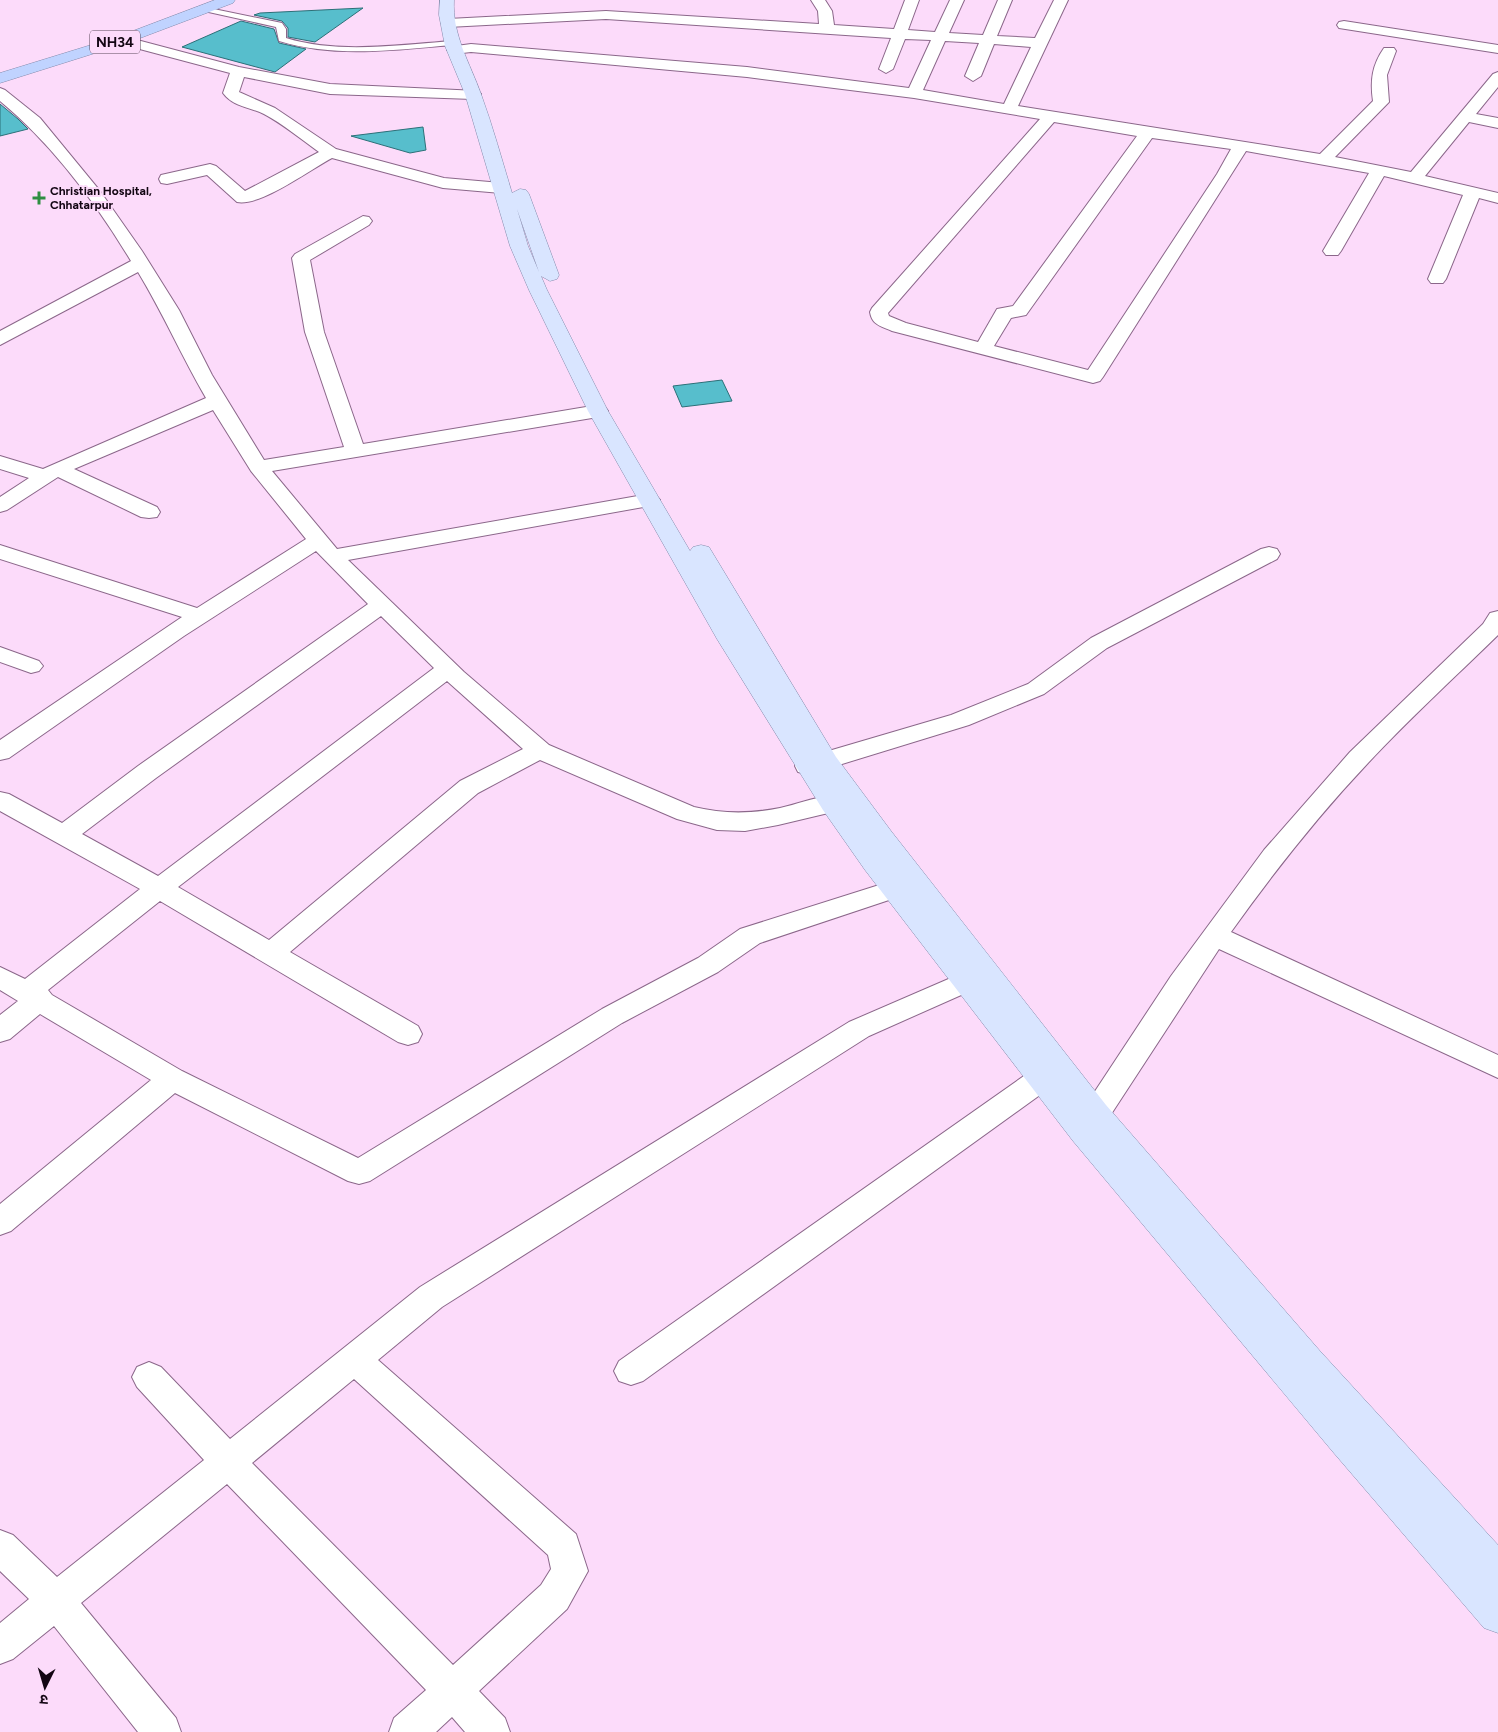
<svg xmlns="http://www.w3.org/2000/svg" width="1498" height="1732" viewBox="0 0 1498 1732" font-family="Figtree,'Noto Sans Devanagari',sans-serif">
	<rect width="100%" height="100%" fill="#fcdbfa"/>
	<!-- building -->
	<path fill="#57becc" stroke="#2c7078" d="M363,8L315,42L288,37V28L282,21L254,15L260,13Z
		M241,21L274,29L279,43L306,49L275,72L182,47Z
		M0,104L18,119L28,129L0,136Z
		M423,127L426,150L410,153L351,136Z
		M722,380L732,401L682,407L673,386Z"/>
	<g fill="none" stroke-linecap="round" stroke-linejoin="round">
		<!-- lane casing -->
		<g stroke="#8b678a" stroke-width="2">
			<path id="lane" d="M204,7L282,23L286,29V38C338,54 398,45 452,41L456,43L452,45C395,50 335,58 279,41L276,27L204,11Z"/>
		</g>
		<!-- street casing -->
		<g stroke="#8b678a" stroke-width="2">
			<path id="street" d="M811,0H825L832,11L834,25L894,29L905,0H919L908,30L935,32L950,0H964L949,33L983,35L998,0H1012L997,36L1035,38L1054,0H1068L1018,106L1320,154L1373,101C1370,81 1372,65 1384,48H1394L1396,51L1387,75L1389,102L1335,157L1411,172L1493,74L1498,72V87L1476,114L1498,118V128L1469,122L1425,176L1498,193V203L1479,198L1446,279L1443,283H1431L1428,279L1463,195L1384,176L1341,251L1338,255H1326L1323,251L1369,173L1246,151L1103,377L1100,381L1093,383L892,331C881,326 872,325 870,312L872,308L1040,119L914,98L747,77L471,52L454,54L447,50L449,47L471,44L747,67L909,88L931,40L905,39L893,69L886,73L879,69L891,38L606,19L448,27L441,23L448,19L606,11L819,24L818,11ZM945,41L979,43L965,76L973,81L981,76L994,44L1031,47L1004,104L923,90ZM1054,122L1137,136L1013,306L997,309L978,342L906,323L889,316L888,313ZM1152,138L1231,149L1217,174L1088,370L994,346L1011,318L1026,315Z
				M1344,21L1498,45V53L1339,28L1337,25L1339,22Z
				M122,36L239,67L330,84L478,91L481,94L473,99L330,94L244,77L239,92L275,108L336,149L444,178L501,183L507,184L509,188L507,192L501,193L443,188L332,158C311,169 260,207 237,202L207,175L167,184L161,183L159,179L161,175L210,164L216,166L245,191L319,152C301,139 283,124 264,114C250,107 233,107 223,93L230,73L117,43L115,40L117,37Z
				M0,88L5,90L40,118L100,191L142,251L179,310L212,375L264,460L344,447L305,332L292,258L295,254L363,216L369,217L372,221L369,225L310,260L324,332L363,444L598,405L605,407L608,411L605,415L598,417L272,471L337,549L649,494L656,496L660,500L656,504L649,506L348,560L464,672L549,745L694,807C723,814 750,814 780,808C799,804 822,793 841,798L845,804L841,810L778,825L745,831L717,830L677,819L540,760L478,793L290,952L418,1026L422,1034L418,1042L408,1045L398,1042L160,901L48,990L52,995L182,1071L358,1158L602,1009L698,958L740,929L895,880L904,883L908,889L904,895L760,943L718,972L622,1023L370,1181L359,1184L348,1181L175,1093L11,1231L0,1235V1204L151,1080L40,1014L10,1039L0,1042V1015L18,1001L0,990V967L25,979L140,889L0,811V792L9,794L62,823L138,766L368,604L316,551L184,636L9,758L0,760V740L182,617L0,559V545L197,608L306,539L251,471L213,410L74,469L157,507L160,512L157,517L149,518L141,517L58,477L7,510L0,512V497L29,478L0,469V456L43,469L206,398C182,357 163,313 138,272L0,345V331L131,261C96,203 52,144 0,101ZM381,616L434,668L158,876L82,834L156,778ZM447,681L523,749L460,781L269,940L178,887Z
				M1269,547L1277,549L1280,554L1277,559L1107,648L1044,694L969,725L816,772L807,774L798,772L795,766L798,760L951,715L1028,684L1091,638L1261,549Z
				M1498,611V635C1454,678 1409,719 1368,763C1318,816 1273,873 1231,932L1498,1055V1078L1219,949L1106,1122L1095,1126L1084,1122L1080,1114L1171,976L1264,850L1350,752L1483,624L1490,613Z
				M0,647L39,661L43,666L39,671L31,673L0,662Z
				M967,971L977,974L981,981L977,988L869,1036L442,1307L378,1360L576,1534L588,1571L567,1609L479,1691L505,1718L510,1732H465L452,1717L436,1732H389L394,1718L426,1690L227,1484L81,1603L176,1718L181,1732H138L54,1626L13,1659L0,1664V1623L29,1599L0,1571V1530L13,1535L57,1577L204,1460L137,1387L132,1377L137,1367L149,1362L161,1367L230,1439L420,1287L849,1022ZM354,1379L548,1555L551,1569L541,1585L453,1665L252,1463Z
				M1041,1068L1051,1071L1056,1079L1051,1087L643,1381L631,1385L619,1381L614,1371L619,1361L1031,1071Z"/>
		</g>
		<!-- primary casing -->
		<g stroke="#838bac" stroke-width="1">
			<path id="primary" d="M440,0H454C452,35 470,63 481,94C493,127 502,160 512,193L520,189L526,190L529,194L559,275L557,279L550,281L541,276L547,290L608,411L690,551L693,547L701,545L709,547L836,757L891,831L1106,1105L1320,1351L1498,1545V1633L1484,1628L1333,1452L1073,1141L865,870L823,810L717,639L588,411L529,290L510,246L465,94L445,46L439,15ZM517,209L539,272L528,246Z"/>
		</g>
		<!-- highway casing -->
		<g stroke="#838bac" stroke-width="1">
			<path id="highway" d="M215,0H235L233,3L127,43L0,83V73L117,37Z"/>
		</g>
		<!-- lane -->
		<use href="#lane" fill="#fff" fill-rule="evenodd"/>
		<!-- street -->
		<use href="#street" fill="#fff" fill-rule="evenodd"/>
		<!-- primary -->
		<use href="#primary" fill="#d9e5ff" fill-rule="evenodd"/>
		<!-- highway -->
		<use href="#highway" fill="#c0d3ff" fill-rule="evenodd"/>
	</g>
	<!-- markers -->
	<path fill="#2e8e42" stroke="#fcdbfa" stroke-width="2" d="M36.5 190.5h5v5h5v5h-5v5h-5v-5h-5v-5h5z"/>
	<g text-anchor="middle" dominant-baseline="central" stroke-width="4" stroke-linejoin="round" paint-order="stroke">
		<!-- far-poi labels -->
		<g font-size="12" font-weight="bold" fill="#130613" stroke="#fcdbfa" text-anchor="start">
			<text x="50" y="191">Christian Hospital,<tspan x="50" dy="14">Chhatarpur</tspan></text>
		</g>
		<!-- shield labels -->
		<rect fill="#fcdbfa" stroke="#594658" stroke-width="1" x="90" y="30.5" width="50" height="23" rx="4"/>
		<g font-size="14" font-weight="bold" fill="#130613">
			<text x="115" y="42">NH34</text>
		</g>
	</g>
	<!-- north arrow -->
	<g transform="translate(45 1687) rotate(185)" stroke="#fcdbfa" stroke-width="4" paint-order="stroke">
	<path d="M0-4L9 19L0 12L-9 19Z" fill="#130613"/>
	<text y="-8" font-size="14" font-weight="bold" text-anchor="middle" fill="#130613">उ</text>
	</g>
</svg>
